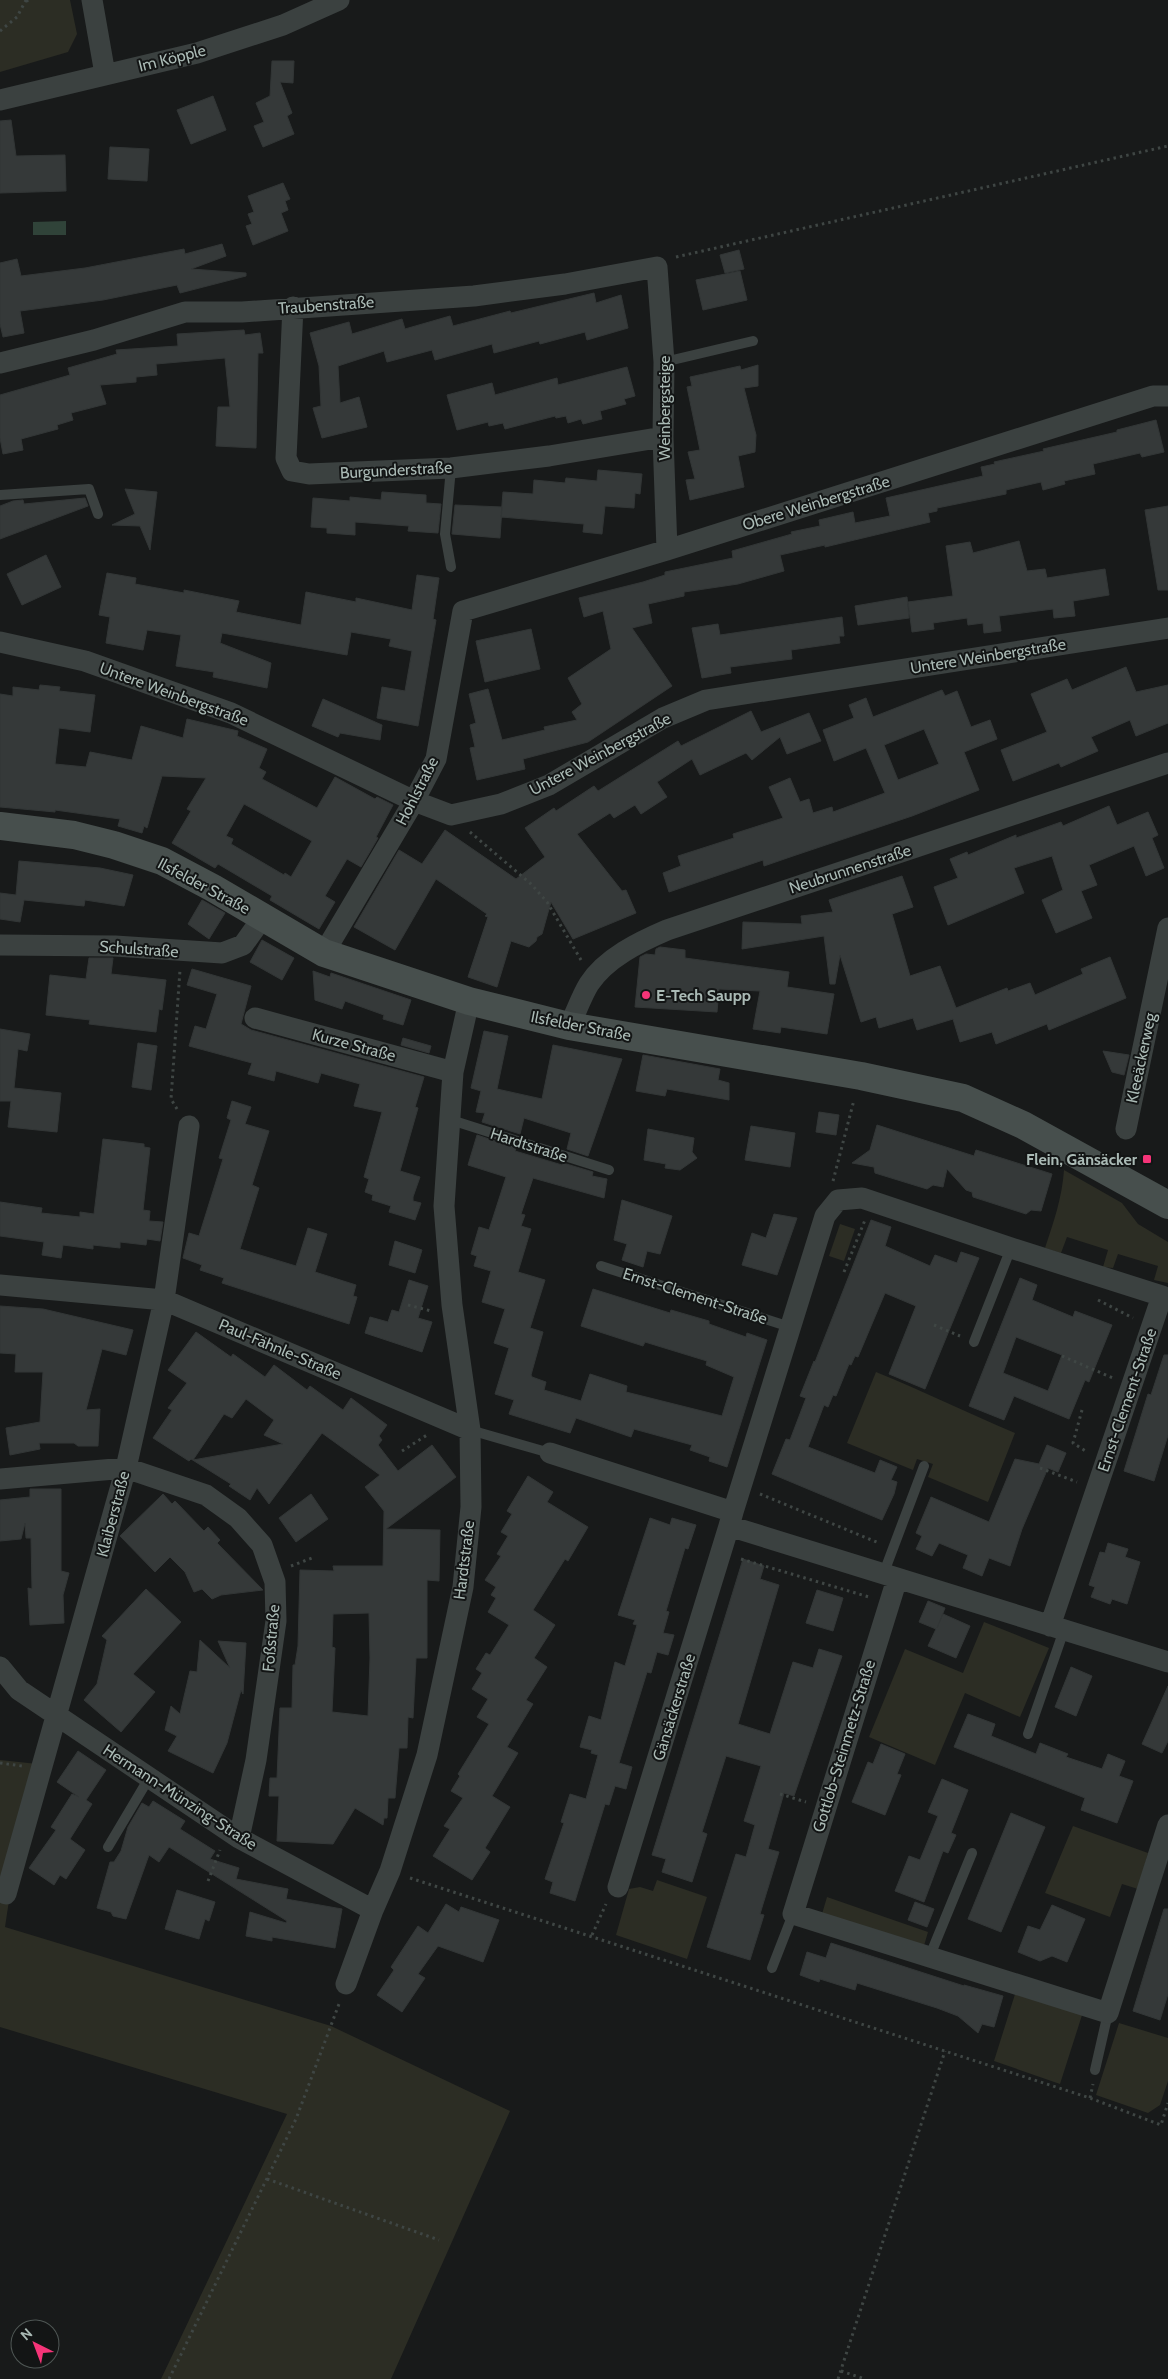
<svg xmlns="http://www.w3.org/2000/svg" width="1168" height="2379" viewBox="0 0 1168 2379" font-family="Cabin,sans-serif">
	<rect width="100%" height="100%" fill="#181a1a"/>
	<!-- green -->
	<path fill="#2c2d24" d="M0,0H70L77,34L68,52L0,72Z
		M1064,1170L1122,1203L1138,1224L1168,1242V1283L1154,1280L1158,1266L1118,1254L1113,1268L1103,1267L1108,1250L1067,1237L1061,1253L1045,1248C1054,1221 1062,1198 1064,1170Z
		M840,1224L855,1229L844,1261L829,1256Z
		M876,1372C923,1391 968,1413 1015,1433L988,1502L928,1477L933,1464L917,1459L913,1470L847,1443Z
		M984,1622L1049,1648L1020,1717L965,1693L935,1765L869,1737L905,1649L963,1673Z
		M0,1760L47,1765L10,1894L5,1927L331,2026L510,2111L391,2379H161L287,2114L0,2027Z
		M1073,1826L1148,1853L1138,1889L1122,1884L1110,1917L1045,1893Z
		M657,1880L707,1897L687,1959L616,1935L629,1889L640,1887L653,1891Z
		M827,1897L928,1932L923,1949L822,1914Z
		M1016,1991L1083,2012L1060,2084L994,2061Z
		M1119,2023L1168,2038V2081L1160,2105L1148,2113L1096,2095Z"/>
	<!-- water -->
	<path fill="#304339" d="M66,221V235H33V222Z"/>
	<!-- building -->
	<path fill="#353939" stroke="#323636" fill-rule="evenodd" d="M272,61H294L293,83L280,82L292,113L287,116L294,134L263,147L254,126L264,122L256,103L270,96Z
		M213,96L226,130L191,144L177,110Z
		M11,120L16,156L65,155L66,191L0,193V121Z
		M110,147L149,149L147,181L108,179Z
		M283,183L290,199L285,201L288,210L281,213L288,231L253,245L246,226L252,224L248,214L254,212L248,196Z
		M222,244L226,256L191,269L246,273V276L180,293L177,285L103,300L20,311L24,333L3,337L0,324V263L17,259L21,276L85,268L184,249L185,254Z
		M739,250L744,269L725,273L720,255Z
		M740,271L747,300L703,310L696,280Z
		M594,293L596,303L621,295L628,328L587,340L585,332L540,344L539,341L494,353L492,344L435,360L432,350L387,362L384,351L338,366L340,403L359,397L367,427L322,438L313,408L321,406L319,366L310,333L349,322L352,334L402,319L405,329L450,316L453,326L510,311L511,313Z
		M244,330L245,335L260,333L263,353H258L256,448L216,446L218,407H230L225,358L156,364L157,375L136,377V382L100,385L106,404L71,413L73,420L57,425L58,429L21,439L23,450L3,454L0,438V395L70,375L68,368L117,354L116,350L178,346L177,334Z
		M758,365V386L744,388L756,435L755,452L738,456L744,487L690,500L686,480L695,479L688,452L700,450L687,387L692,386L690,377L740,366L741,370Z
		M627,367L635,396L624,399L626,404L600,411L602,419L583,424L581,419L568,423L566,416L556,418L555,416L505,429L503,423L489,426L488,422L457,430L447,395L492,383L495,395L557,378L558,385Z
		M1156,420L1164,452L1142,457L1140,453L1093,464L1095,474L1064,481L1065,484L1043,490L1041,482L1006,490V494L937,508V511L928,513L930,522L825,547V545L780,555L784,571L738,584L684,592V596L648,604L652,623L632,628L672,686L588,742L523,759L525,769L477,780L470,748L475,747L470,725L476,723L469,694L488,689L502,740L545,730L544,727L577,720L572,712L582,704L568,678L611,649L603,611L584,617L579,598L643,582L665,575V572L733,558L732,551L792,534L791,532L820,526L819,520L853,512L855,523L890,516L886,498L983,476L981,467L995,464L994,462L1044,451L1043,449L1117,432V430Z
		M598,470L642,474L640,494L635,493L634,508L605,506L602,534L583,532L584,524L501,517L503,492L533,494L534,480L565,483L566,478L597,481Z
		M125,489L157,492L150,550L140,526L112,525L135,514Z
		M382,492L426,495V503L441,504L438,533L408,531L409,526L355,522V535L327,533V528L311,527L313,498L350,501V497L381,500Z
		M85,498L88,506L0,539V506L13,501L23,500L24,504Z
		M455,505L502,507L500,538L452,534Z
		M1168,506V590H1158L1145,510Z
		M1019,541L1027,571L1045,569L1047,578L1105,569L1109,595L1073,601L1075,616L1054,618L1053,609L999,616L1001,631L984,633L983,623L968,625L967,618L933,623L934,629L912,632L908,602L953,596L946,546L970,542L973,553Z
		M46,555L61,587L22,605L7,574Z
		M107,573L136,578L135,584L184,593V590L239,601L236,612L301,625L306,592L356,602V598L412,610L417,575L439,578L433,619L436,620L418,726L377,718L382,687L405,691L412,651L389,646L391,639L351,632L347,655L222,633L220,643L271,663L267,688L213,677L214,672L176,666L181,635L147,630L143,650L106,643L110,617L99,615Z
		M907,597L909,618L858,625L855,606Z
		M842,617L844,636H839L840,643L791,650L792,659L730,667L731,673L702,678L692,628L718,624L720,635Z
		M531,629L540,669L485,682L476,641Z
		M1126,667L1136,692L1168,685V723L1136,736L1130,720L1091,737L1098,751L1061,767L1059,763L1013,781L1001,750L1047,732L1031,694L1067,679L1072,690Z
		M40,685L60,687L59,691L95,695L90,732L59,728L55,764L86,767L90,752L132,760L141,726L183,738L187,719L238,731L237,736L267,749L259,768L266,772L262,779L317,808L335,777L375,799L377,797L393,805L376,837L378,838L361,867L347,859L325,896L335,902L319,929L270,900L272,896L218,864L215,868L172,843L191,811L187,809L206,778L162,776L147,828L144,826L142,833L118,826L120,819L55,810V812L0,807V694L13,696V687L39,690ZM244,804L312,841L291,877L285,873L284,875L231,844L233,839L226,836Z
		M942,690L945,696L957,691L971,727L990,720L997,739L964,752L979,790L912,816L793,856L764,866L763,860L669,892L663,873L681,866L678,856L734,838L733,834L783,818L769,787L790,778L800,802L809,799L813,813L832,807L833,812L885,793L866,748L834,761L823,730L854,718L849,705L866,698L873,717ZM924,729L939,764L898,780L884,745Z
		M323,699L382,725L380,740L340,733L338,737L312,726Z
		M751,711L761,732L809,713L821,741L787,754L780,737L752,760L746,753L700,775L692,759L657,782L667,797L641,814L635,805L614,818L610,813L577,834L622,891L626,890L636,913L573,939L551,902L542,934L537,937L536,941L529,947L511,941L497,987L468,977L488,917L485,916L487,914L436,879L395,950L354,927L399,850L422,864L445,830L516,879L545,857L525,828L554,808L556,811L594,786L598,791L678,741L681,746Z
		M1109,806L1117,825L1148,812L1158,835L1152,838L1164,868L1146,876L1134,846L1089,865L1097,885L1081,891L1092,918L1056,933L1042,900L1063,890L1052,856L1014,868L1024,893L948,925L934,887L958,878L950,859L967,852L968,855L1016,835V838L1061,822L1063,826Z
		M19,861L100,868L133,875L124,906L85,900L84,906L24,900L20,922L0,919V893L16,895Z
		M902,876L913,907L892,914L910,976L940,966L956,1008L1007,988L1008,991L1030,983L1035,995L1083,974L1081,969L1110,957L1126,998L1049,1030L1047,1024L996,1044L992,1032L960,1042L953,1019L917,1030L913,1018L879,1028L876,1017L861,1022L840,955L835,984H830L824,936L742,949L743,922L802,924L801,916L833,912L829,900Z
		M202,900L225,913L209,939L188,924Z
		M262,940L294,958L282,980L250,962Z
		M660,947L685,950V958L789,972L787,987L834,994L827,1034L781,1027L780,1033L753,1029L760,991L719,989L717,1012L635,1007L640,957L646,954L655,955L656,949Z
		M89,958H113L111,974L166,980L162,1010L159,1009L156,1032L89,1024L90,1020L46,1015L50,975L86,979Z
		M192,969L251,986L241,1024L251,1030L424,1077L415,1107L418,1108L400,1171L420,1177L413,1197V1201L421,1203L415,1220L389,1212L391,1206L372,1200L373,1195L365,1192L369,1179L364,1177L382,1112L354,1106L360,1084L321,1073L318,1083L276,1071L274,1081L248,1074L252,1063L189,1046L195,1026L206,1029L217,994L187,985Z
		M313,971L330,977L331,973L411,1000L403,1025L383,1019L384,1015L345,1001L342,1009L315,1000Z
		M0,1029L30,1034L27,1051L18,1049L14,1088L61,1093L57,1132L8,1127L11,1101H0Z
		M484,1031L508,1036L497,1089L542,1099L553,1045L622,1059L588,1156L567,1149L571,1133L524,1118L520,1134L482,1122L485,1113L476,1112L481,1091L471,1088Z
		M403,1038L431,1046L429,1053L401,1045Z
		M138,1043L157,1046L151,1090L132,1087Z
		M1103,1051L1129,1055L1124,1075L1112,1072Z
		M643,1055L720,1069L718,1080L729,1083V1100L667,1089L665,1096L636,1091Z
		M232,1101L251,1107L245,1124L269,1131L252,1185L259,1188L240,1249L296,1266L308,1228L327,1234L315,1272L356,1285L353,1296L357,1297L349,1324L222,1283L224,1278L200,1270L202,1265L183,1258L189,1233L199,1236L223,1159L219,1158L231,1120L227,1118Z
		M819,1112L839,1115L836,1135L816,1132Z
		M877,1125L974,1156L976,1150L1052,1174L1041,1211L1031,1210L1026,1214L973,1197L972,1192L966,1190L947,1169L943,1187L933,1185L927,1189L875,1173L874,1167L852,1163L870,1150Z
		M751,1126L795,1133L790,1167L745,1160Z
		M648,1129L694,1138L692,1152L697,1158L680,1170L665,1168L666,1164L644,1160Z
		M477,1135L516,1148L515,1151L562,1165L563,1163L593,1172L592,1176L607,1179L604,1198L533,1178L521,1214L525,1215L521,1226L531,1229L518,1272L545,1280L530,1328L543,1332L531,1375L532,1377L546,1382L544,1390L581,1401L590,1374L627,1386L626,1392L722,1416L734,1377L706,1365L707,1361L645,1342L643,1346L581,1326L593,1289L670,1313L671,1310L709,1321V1324L746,1337L747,1333L767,1340L727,1467L709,1461L710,1457L690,1450L692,1445L634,1429L631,1437L576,1418L570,1433L509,1414L514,1400L495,1394L509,1348L494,1343L505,1309L482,1302L491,1271L474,1266L477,1256L471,1254L479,1227L489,1230L506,1177L468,1165Z
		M103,1139L144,1144V1147L150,1148L143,1210L150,1211L149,1221L163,1222L160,1241L147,1239L146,1245L120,1242V1248L93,1245V1249L63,1245L61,1258L42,1255L44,1242L0,1236V1202L42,1208L41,1213L80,1217V1212L94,1214Z
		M622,1200L672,1216L660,1254L647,1251L643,1267L622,1260L627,1244L614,1240Z
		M774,1214L797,1218L777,1275L742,1265L752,1233L766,1238Z
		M871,1220L891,1227L885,1246L930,1266L935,1255L957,1263L961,1252L979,1258L925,1389L889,1374L916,1306L885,1293L858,1357L855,1356L851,1365L849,1364L836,1396L833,1395L828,1407L824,1405L808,1447L875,1473L880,1460L897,1467L891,1480L897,1482L894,1494L882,1520L772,1474L786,1439L790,1440L806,1398L800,1396L814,1361L815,1362Z
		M395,1241L422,1250L415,1273L389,1265Z
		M1020,1278L1037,1285L1032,1300L1073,1317L1075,1311L1112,1325L1089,1382L1085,1380L1069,1419L1014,1396L1004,1420L969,1406ZM1016,1337L1062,1355L1048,1391L1003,1373Z
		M409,1280L428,1286L418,1318L432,1322L422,1352L365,1333L370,1317L388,1322L392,1310L399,1312Z
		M0,1306L43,1309L133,1330L126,1355L102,1349L86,1410L100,1409L98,1446H78L74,1443H39L40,1449L10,1455L6,1428L40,1422L43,1372H15L16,1354L0,1353Z
		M196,1332L231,1357L233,1354L265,1377L274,1365L307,1390L310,1386L343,1410L351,1398L387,1425L379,1436L382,1440L378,1445L398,1471L432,1445L456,1477L386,1529L440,1530L439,1581L427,1580V1658H416L413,1718L408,1717L407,1748H399L395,1798H388L387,1818H384L383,1825L355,1808L333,1844L277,1841L279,1796H269L270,1778H277L280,1708H292L293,1665H295L298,1646L300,1570L334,1571L333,1566H383L384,1511L365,1487L380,1475L322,1433L269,1504L257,1488L250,1500L229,1486L231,1484L191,1459L189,1461L153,1438L172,1410L168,1408L187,1383L168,1370ZM246,1399L274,1420L264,1435L283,1444L193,1460L224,1414L232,1418ZM369,1613L370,1658L368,1716L332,1712L335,1648L332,1647L333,1614Z
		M1164,1355H1168V1435L1154,1481L1124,1471L1148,1394L1151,1395Z
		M1047,1445L1066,1453L1058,1472L1048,1468L1022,1529L1010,1566L989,1558L982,1576L963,1568L968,1555L939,1543L932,1556L916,1549L922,1536L916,1533L931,1497L989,1522L1015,1459L1039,1464Z
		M528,1476L553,1492L547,1502L588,1527L568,1561L565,1559L533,1610L555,1625L534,1658L547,1667L526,1700L533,1704L507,1747L518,1753L492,1796L510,1807L485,1848L490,1852L472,1880L433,1856L450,1829L444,1826L463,1798L451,1791L460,1776L458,1774L489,1724L477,1717L488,1699L472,1689L482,1673L476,1669L486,1653L490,1655L509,1625L488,1612L496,1598L491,1595L496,1587L485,1580L501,1556L497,1554L508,1536L501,1532L512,1514L507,1511Z
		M30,1489H61V1571L69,1573L63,1595L64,1623L30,1625L28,1588L32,1589L31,1538H26L25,1523L21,1539L0,1541V1500L30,1497Z
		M163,1494L172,1504L175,1501L204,1531L208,1527L220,1540L217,1543L263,1590L221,1595L212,1599L202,1589L194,1592L185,1572L170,1557L155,1572L120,1536Z
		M311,1494L328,1519L296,1542L279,1518Z
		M650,1518L670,1525L672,1518L696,1525L688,1549L685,1548L666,1611L669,1612L663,1633L674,1635L668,1655L657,1652L651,1673L647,1672L619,1763L632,1767L626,1789L615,1786L609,1805L605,1804L575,1901L550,1893L553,1882L545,1879L564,1823L561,1822L570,1794L586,1799L598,1755L591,1753L592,1750L580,1747L589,1716L601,1720L615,1662L625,1666L637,1625L633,1624L635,1620L618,1615Z
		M1108,1543L1128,1549L1125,1557L1140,1562L1127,1604L1112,1599L1110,1604L1091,1597L1095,1587L1089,1585L1100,1552L1105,1553Z
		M743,1559L764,1566L760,1579L779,1585L738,1724L770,1734L793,1662L813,1668L819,1649L842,1656L794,1796L784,1793L768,1849L779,1852L760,1914L764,1915L750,1960L707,1947L736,1854L746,1857L755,1825L744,1821L761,1766L726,1756L702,1832L707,1834L692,1882L662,1872L666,1859L652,1855Z
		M146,1589L181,1622L133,1674L155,1692L121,1732L84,1700L97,1684L107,1640L102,1636Z
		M817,1590L843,1598L833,1631L806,1623Z
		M928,1601L945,1608L937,1628L943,1614L970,1626L956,1658L928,1646L936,1629L919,1622Z
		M200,1640L230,1668L218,1641L246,1643L243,1694L241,1690L227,1743L213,1773L168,1751L177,1736L165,1730L171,1706L180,1714L190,1671L197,1672Z
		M1071,1667L1092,1676L1076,1716L1055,1707Z
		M1168,1686V1741L1162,1753L1142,1744Z
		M968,1714L995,1724L991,1736L1036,1754L1040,1743L1068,1754L1066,1757L1102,1769L1108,1754L1125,1761L1119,1776L1133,1781L1117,1823L1081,1810L1085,1798L954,1747Z
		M881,1744L905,1754L897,1774L901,1775L885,1815L852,1802L868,1762L873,1764Z
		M78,1751L106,1770L86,1800L92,1804L70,1839L85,1850L66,1879L60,1875L54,1885L29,1868L56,1830L51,1827L72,1794L79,1797L57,1782Z
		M942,1779L968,1790L951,1833L956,1835L948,1853L943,1851L924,1902L895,1891L909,1856L920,1860L938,1816L928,1812Z
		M153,1801L185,1821L180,1829L215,1851L210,1859L239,1868L236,1879L288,1889L286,1899L342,1909L335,1948L272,1937V1941L246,1936L250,1912L286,1923L287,1921L169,1847L159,1862L149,1855L126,1919L113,1916L111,1912L97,1908L110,1862H114L121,1851L128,1827L142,1803L149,1807Z
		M1011,1813L1045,1827L1001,1932L968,1919Z
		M177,1890L215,1902L209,1921L205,1919L199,1939L165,1929Z
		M915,1902L934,1909L927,1927L908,1920Z
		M446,1904L459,1912L461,1907L499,1920L483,1962L438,1946L418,1974L425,1978L402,2012L377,1995L394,1970L391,1967L418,1926L428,1933Z
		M1052,1905L1085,1919L1067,1962L1052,1956L1040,1961L1018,1952L1028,1926L1040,1930Z
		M1164,1909H1168V1994L1160,2020L1133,2011Z
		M831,1943L964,1986V1985L1003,1996L994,2027L982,2024L978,2033L958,2016L937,2008L857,1983L855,1990L820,1979L819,1982L800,1975L807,1952L826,1958Z"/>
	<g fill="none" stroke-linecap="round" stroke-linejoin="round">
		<!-- path -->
		<path stroke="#3f4644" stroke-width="3" stroke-dasharray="2.5 4" stroke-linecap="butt" d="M26,1L31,0
			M0,31L17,17L26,0
			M676,257L1168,146
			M470,832L531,884L547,902L581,960
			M177,1109L171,1099L180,970
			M833,1181L854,1100
			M844,1272L865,1220
			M1098,1300L1133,1318
			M408,1305L431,1311
			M934,1325L960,1336
			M1062,1356L1113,1378
			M1082,1410L1073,1443L1087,1452
			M402,1451L427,1435
			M1040,1468L1077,1482
			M760,1494L879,1543
			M741,1559L869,1597
			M291,1566L312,1558
			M0,1763L22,1766
			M780,1794L806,1802
			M410,1878L1090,2098L1161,2125L1168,2103
			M208,1881L220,1850
			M592,1935L606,1904
			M1090,2098L1093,2084
			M267,2179L439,2240
			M841,2371L865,2379
			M169,2379L296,2119L339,2004
			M838,2379L945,2051"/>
		<!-- lane -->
		<path stroke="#3b4140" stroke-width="10" d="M664,362L753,341
			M0,495L89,489L98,514
			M451,567L445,534L451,468
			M448,1119L609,1170
			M601,1266L790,1327
			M974,1342L1011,1248
			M470,1430L550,1453
			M883,1575L924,1466
			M1028,1734L1064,1630
			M108,1847L149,1778
			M929,1958L972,1853
			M772,1968L793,1914
			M1095,2070L1108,2013"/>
		<!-- street -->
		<path stroke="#3b4140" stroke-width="21" d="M92,0L105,74
			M0,100L197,53L283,25L339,0
			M293,307L286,458L292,471L309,474L451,468L549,456L663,437
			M0,363L94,340L185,312H242L474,296L565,284L657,267L664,362L663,437L667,550
			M0,642L85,661L231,713L414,801L451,815L501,804L549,785L663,718L706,700L1168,628
			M0,945L115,946L222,953L243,945L263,917
			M324,953L414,801L436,759L463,611L667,550L1153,396H1168
			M255,1018L453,1072
			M569,1026C576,1013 581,997 589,984C606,958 639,942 667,930L1168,763
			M1126,1129L1168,928
			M0,1285L164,1300L470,1430
			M550,1453L733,1512L729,1526
			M0,1479L126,1468L206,1495L238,1518L262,1545L275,1582L276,1621L256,1760L239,1838
			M733,1512L825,1216L838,1200L862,1198L1011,1248L1162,1296L1050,1626
			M897,1579L793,1914L1108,2013L1168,1825
			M0,1667L19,1690L239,1838L373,1910
			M618,1887L729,1526L1168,1662
			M6,1894L126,1468L164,1300L189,1126
			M346,1984L373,1910L390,1871L427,1755L463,1587L471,1507L470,1430L452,1305L444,1206L453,1072L469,1001"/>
		<!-- secondary -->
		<path stroke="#474f4d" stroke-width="28" d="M0,826L74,835L114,845L162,861L213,888L324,953L469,1001L569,1026L861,1076L963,1098L1023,1125L1168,1205"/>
	</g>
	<!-- markers -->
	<g fill="#f53478" stroke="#131515" stroke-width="2">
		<circle cx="646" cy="995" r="5"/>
		<rect x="1142" y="1154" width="10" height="10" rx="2.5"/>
	</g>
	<g text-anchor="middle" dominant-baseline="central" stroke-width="4" stroke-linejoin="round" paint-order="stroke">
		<!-- street labels -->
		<g font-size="16" fill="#aabab5" stroke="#131515">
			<text transform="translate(172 58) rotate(-14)">Im Köpple</text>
			<text transform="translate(326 305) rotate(-4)">Traubenstraße</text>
			<text transform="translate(664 408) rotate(-90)">Weinbergsteige</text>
			<text transform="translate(396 470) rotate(-3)">Burgunderstraße</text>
			<text transform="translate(816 503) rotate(-17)">Obere Weinbergstraße</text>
			<text transform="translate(988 656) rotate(-9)">Untere Weinbergstraße</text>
			<text transform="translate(174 694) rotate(20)">Untere Weinbergstraße</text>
			<text transform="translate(600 754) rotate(-28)">Untere Weinbergstraße</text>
			<text transform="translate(417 791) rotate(-63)">Hohlstraße</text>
			<text transform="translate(850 869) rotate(-18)">Neubrunnenstraße</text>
			<text transform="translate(204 886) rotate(28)">Ilsfelder Straße</text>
			<text transform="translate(139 949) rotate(4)">Schulstraße</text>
			<text transform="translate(581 1026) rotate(11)">Ilsfelder Straße</text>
			<text transform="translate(354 1045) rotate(15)">Kurze Straße</text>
			<text transform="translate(1141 1058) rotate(-78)">Kleeäckerweg</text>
			<text transform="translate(529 1145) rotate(18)">Hardtstraße</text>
			<text transform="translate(695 1296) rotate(18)">Ernst-Clement-Straße</text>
			<text transform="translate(280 1349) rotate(23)">Paul-Fähnle-Straße</text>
			<text transform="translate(1127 1400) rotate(-71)">Ernst-Clement-Straße</text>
			<text transform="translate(113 1514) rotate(-75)">Klaiberstraße</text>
			<text transform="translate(464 1560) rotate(-83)">Hardtstraße</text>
			<text transform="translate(271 1638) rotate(-85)">Foßstraße</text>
			<text transform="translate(674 1707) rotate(-73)">Gänsäckerstraße</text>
			<text transform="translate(844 1746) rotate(-73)">Gottlob-Steinmetz-Straße</text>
			<text transform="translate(180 1797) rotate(33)">Hermann-Münzing-Straße</text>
		</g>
		<!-- poi labels -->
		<g font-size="16" font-weight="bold" fill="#aabab5" stroke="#131515" text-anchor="start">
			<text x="656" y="995">E-Tech Saupp</text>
			<text x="1137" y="1159" text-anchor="end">Flein, Gänsäcker</text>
		</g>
	</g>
	<!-- north arrow -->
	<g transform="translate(35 2344) rotate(318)"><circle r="24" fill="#131515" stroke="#4f5755"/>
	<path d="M0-4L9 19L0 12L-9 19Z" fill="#f53478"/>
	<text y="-8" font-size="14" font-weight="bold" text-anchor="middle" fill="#aabab5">N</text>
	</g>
</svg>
